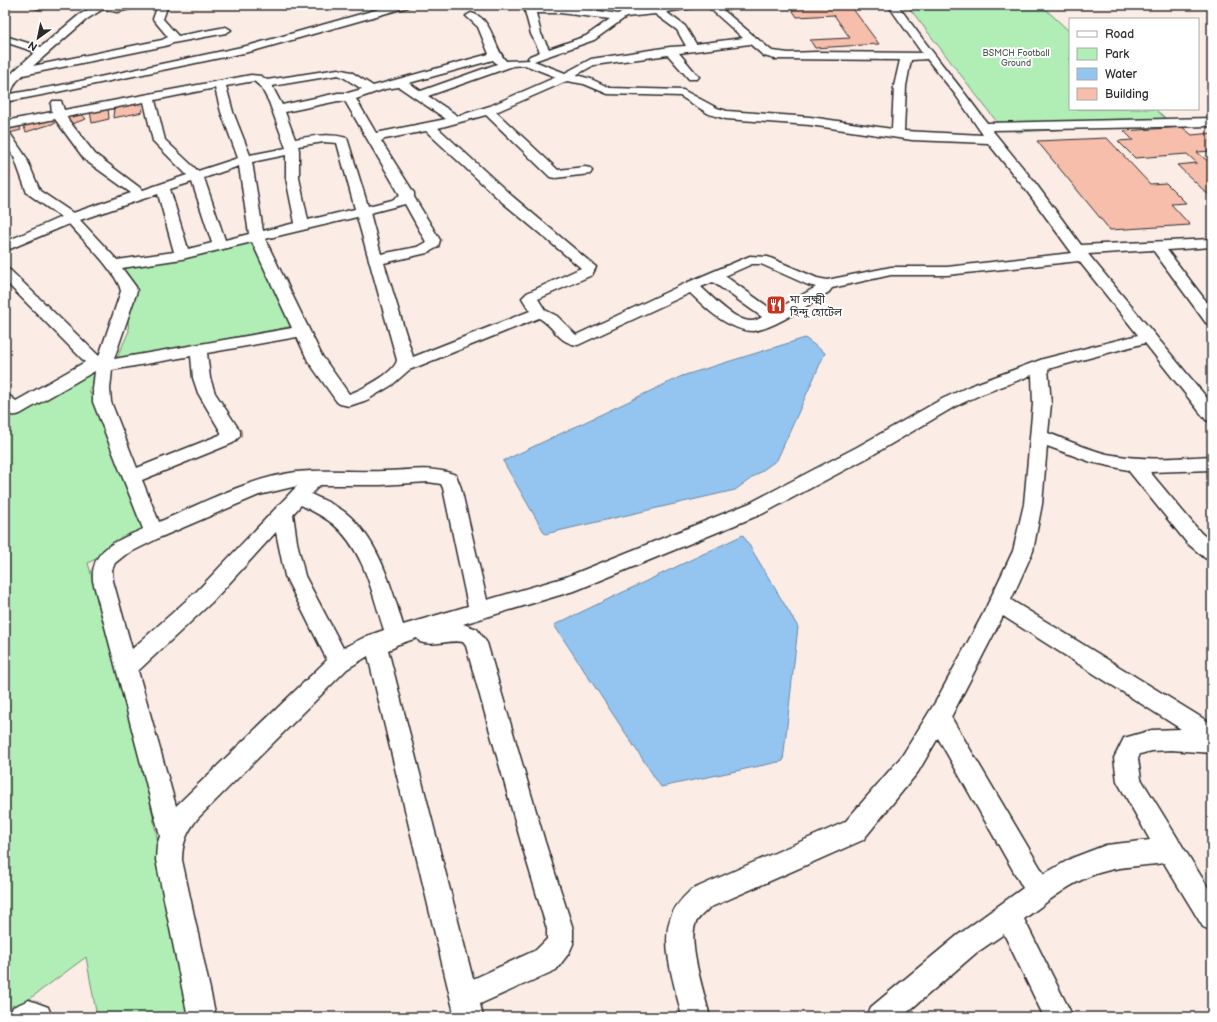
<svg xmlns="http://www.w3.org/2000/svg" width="1217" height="1022" viewBox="0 0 1217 1022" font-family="'Balsamiq Sans','Noto Sans Bengali',sans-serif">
	<rect width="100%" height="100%" fill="#fcece6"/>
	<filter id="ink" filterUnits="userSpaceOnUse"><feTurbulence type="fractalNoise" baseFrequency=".025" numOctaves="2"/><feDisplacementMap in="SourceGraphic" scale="8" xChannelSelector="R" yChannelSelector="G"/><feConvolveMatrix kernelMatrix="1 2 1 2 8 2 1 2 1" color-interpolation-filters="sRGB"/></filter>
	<g filter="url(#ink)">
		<!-- green -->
		<path fill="#b0eeb5" stroke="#6e8c70" d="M907,5H1041L1070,32V109H1155L1171,123L1018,132L1000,126Z
			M257,237L287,280L299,325L116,360L129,331L126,302L119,269L208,246Z
			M96,370L95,378L89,390L146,531L88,563L139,745L192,1017H97L86,957L5,1017V417Z"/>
		<!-- water -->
		<path fill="#93c5f0" stroke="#6987a1" d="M805,338L825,353L777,460L735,490L545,534L503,461L682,376Z
			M743,535L798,627L783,761L661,787L554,625Z"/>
		<!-- building -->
		<path fill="#f6beab" stroke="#2b2b2b" d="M789,5H850L879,44L815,48L810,40L850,38L834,15L797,17Z
			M140,102L143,112L113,118L114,107Z
			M108,107L109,119L92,123L90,111Z
			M80,112L86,119L69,125L62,118Z
			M50,117L55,123L26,132L22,123Z
			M18,123L21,130L6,134L5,126Z
			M1182,127L1192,135L1212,133V151L1197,152L1212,165V198L1177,165L1197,163L1187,154L1135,158L1118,141L1133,140L1124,131Z
			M1107,138L1150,184L1166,183L1186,203L1171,204L1190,225L1110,230L1037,141Z"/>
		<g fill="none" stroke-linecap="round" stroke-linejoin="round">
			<!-- minor casing -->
			<g stroke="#2b2b2b" stroke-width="3">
				<path id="minor" d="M32,5H50C46,10 36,10 32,5Z
					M96,5H139L138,7L117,12L103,9L87,19L33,66L162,40L168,37L153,19L158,5H168L163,19L178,36L226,27L231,30L226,33L173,43L165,46L23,75L16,82L10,94L57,86L251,45L393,5H409L408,7L253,51L57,92L5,102V81L15,70L35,52L5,42V36L41,47L79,15Z
					M674,5H697L692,8L666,12L685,26L696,44L743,38L706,5H717L772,51L789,53L816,52L922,53L888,5H898C926,46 958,83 987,123L1212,118V126L992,130L1036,184L1081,245L1212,239V247L1167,250L1212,309V325L1206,323L1153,250L1088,254L1212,404V422L1206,420L1145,343L1048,369L1051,404L1048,433C1067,440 1087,449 1107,454C1141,461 1177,458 1212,456V470L1150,472L1201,533L1212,542V561L1205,558L1187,543L1128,470L1091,462L1047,446L1042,504L1033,551L1011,600L1212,724V753L1171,750L1152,751L1140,754L1138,759L1141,779L1212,894V931L1203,927L1164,863C1145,866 1124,866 1106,871C1075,878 1049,901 1024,919L1073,1017H1044L1004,934L976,953L902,1017H867L871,1007L958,935L1023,888L938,738L918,772L863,840L709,908C705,913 697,918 695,925C688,946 705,995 710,1017H682C676,989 662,951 669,923C672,909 681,899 691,890L845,822L902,756L936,701L983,614L1013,551L1024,504L1033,404L1032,375L982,394L954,407L869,457L764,513L577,590L463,624L477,629L487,643L545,842L573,929V944L569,953L556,970L480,1004L483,1017H455L368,656L347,669L198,818C187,832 182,843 182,860L216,1017H188L156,860L157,845L160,836L93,581C90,548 118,541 143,529L93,402V389L95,371L20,414C14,416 10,416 5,411V395L11,397L16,401L85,362L5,281V269L10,270L99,356L121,291C117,272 83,240 69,224L5,251V242L61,217L27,193L14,157L5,144V131L9,132L26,157L40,191L73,213L131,193L85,160L55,119L5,129V121L52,112L51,104L53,101H61L64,110L251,75L261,76L267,80L338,69L351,72L373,86L489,54L478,27L466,16L471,13C493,18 493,47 506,61L530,60L528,58L530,56L540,52L531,34L525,11L526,9C556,2 589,10 618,14L624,11ZM536,13H560L610,19L586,36L549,49L541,34ZM655,14L677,30L686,46L670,47L591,59L565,73L534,61L594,40L626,17ZM750,44L764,56L775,59L900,60L894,86L892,129L810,117L727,111L717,108L683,90L610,88L591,79L576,75L594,65L668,55L689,79H697L699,77L679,53ZM927,59L955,94L983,135L904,131L906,86L911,60ZM493,60L497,64L421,91L409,83ZM525,65L556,77L490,106L458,116L428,96L513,66ZM338,75L343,77L362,89L348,93H338L282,105L272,86ZM254,81L261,87L269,102L286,148L250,155L233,112L226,86ZM567,81L584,84L608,94L680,96L709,114L726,119L810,125L912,140L988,143L1026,190L1072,253L947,267H891L827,280L817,278L768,257L750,256L686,283L576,335L557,316L545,310L538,299L592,275L596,267L512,196L438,128L486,115L550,177L555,178L590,174L592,171L590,168L585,167L558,170L496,112ZM399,87L446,119L376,133L356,99L385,89ZM215,88L221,112L238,158L198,171L165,140L155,100ZM338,101H345L400,195L392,200L368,206L347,138C329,133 314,136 295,139L285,112ZM144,102L153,141L187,175L143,190L95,154L66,117ZM426,131L502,202L581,268L527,293L522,298L530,311L413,357L384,263L427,253L438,247L440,240L414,197V193L381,141L385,139ZM324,142L337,143L355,209L308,220L299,178V150L298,146ZM286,155V178L295,223L263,231L252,162ZM239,166L249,234L225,240L204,178ZM192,182L212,243L188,249L170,189ZM158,194L174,252L117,260L80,220ZM405,204L426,242L417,247L381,254L370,213ZM357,217L397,360C395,373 361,390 349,394L322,356L265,239ZM252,242L292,328L114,359L137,291L136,287L122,268L182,259ZM1079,261L1138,335L1043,359L970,386L942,399L857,447L750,503L566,577L487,600L461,488L456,475C431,465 409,471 384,471C355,472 325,469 296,472C250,478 202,503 159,522L142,480L233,443L240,436V431L215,393L210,378L207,353L297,337L308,361L337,402L340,404L349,406L367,400L392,385L409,370L539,318C555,327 558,343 578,345L690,293C702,304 715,318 731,325C737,328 745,331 752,331C773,330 811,303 829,292L832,288L891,275H947ZM752,264H761L808,285L816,287L774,311L725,276ZM713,282L762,317C759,319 755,321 751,321C735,321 712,297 701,287ZM191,356L193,378L198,393L222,434L137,468L111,402L110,389L112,370ZM428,482L441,484L443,488L468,606L403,625C391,586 379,540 346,513C336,505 323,500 311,494L320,485H381ZM297,486L198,590L132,649L113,581L112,570L115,563L125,555L161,537L259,495ZM301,505C312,511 323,516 333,524C364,550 372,593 384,630L367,636L343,648L305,576L297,542L293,514ZM276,532L285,576L327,660L176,806L138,671L212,602ZM1003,616L1181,729L1152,730L1124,738L1114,758L1117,781L1150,840L1106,845L1072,858L1044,874L951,717ZM417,638L420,642C434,647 449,639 463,642L466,646L521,842L547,929V939L536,950L473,979L388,650L395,647L396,645Z
					M29,1000L48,1007L52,1017H9L13,1007Z"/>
			</g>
			<!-- minor -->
			<use href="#minor" fill="#fff" fill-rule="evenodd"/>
		</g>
	</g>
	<!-- icons -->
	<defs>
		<g id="restaurant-square" transform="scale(1)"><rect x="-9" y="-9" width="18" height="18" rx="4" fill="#c8321e" stroke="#fff"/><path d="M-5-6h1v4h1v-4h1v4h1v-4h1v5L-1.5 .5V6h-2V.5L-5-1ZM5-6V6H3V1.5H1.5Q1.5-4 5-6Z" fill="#fff"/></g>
	</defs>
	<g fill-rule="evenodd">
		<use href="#restaurant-square" x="776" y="305"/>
	</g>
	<g text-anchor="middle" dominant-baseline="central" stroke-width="4" stroke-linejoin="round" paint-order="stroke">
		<!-- far-park labels -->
		<g font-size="9" fill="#4c5c4e" stroke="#fff">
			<text x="1016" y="53">BSMCH Football<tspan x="1016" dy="10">Ground</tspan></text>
		</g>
		<!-- poi labels -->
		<g font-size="11" fill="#2b2b2b" stroke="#fff" text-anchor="start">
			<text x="790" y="299">মা লক্ষ্মী<tspan x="790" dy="13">হিন্দু হোটেল</tspan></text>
		</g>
	</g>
	<!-- margin -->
	<rect width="1217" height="1022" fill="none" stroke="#fff" stroke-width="20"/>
	<rect x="10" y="10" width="1197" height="1002" fill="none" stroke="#2b2b2b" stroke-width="1.5" filter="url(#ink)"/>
	<!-- legend -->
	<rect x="1069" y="18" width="130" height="92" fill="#ffffff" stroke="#aaaaaa"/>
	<rect x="1077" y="31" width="20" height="6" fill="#ffffff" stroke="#aaaaaa"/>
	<text x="1105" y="38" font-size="12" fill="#2b2b2b">Road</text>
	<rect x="1077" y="48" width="20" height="12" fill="#b0eeb5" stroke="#aaaaaa"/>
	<text x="1105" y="58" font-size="12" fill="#2b2b2b">Park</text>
	<rect x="1077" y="68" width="20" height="12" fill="#93c5f0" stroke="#aaaaaa"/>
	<text x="1105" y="78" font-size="12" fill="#2b2b2b">Water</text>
	<rect x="1077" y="88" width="20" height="12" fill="#f6beab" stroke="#aaaaaa"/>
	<text x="1105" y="98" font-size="12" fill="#2b2b2b">Building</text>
	<!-- north arrow -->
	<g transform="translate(38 38) rotate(213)" stroke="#ffffff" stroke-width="3" paint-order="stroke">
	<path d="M0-3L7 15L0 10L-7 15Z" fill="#2b2b2b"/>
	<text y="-6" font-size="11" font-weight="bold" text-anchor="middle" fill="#2b2b2b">N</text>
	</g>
</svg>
